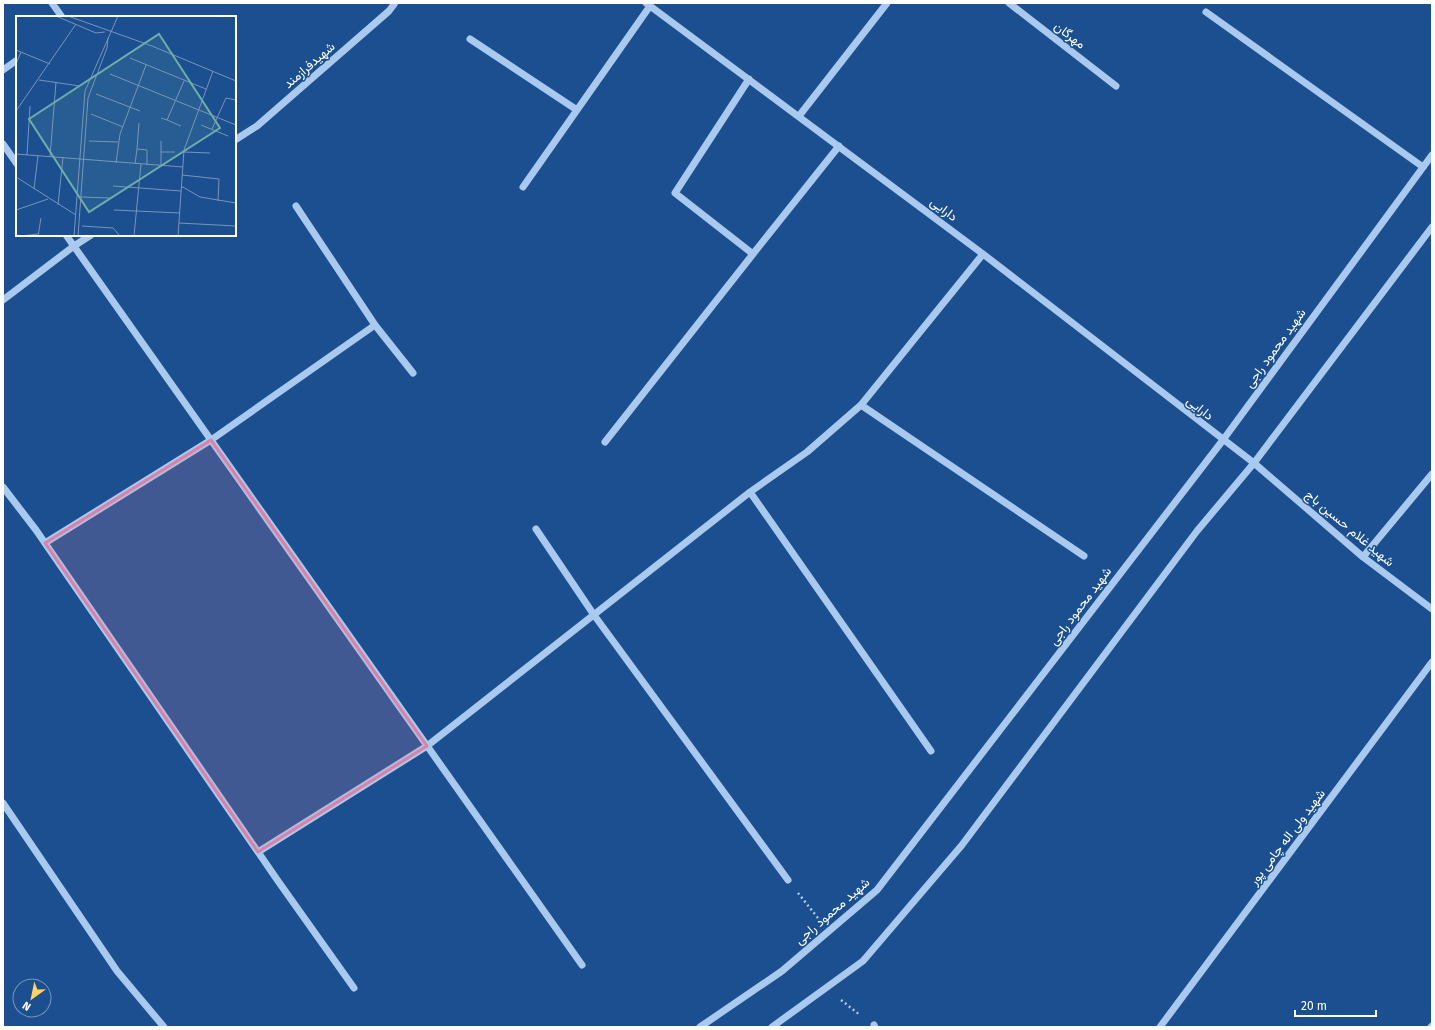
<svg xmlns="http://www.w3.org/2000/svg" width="1435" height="1030" viewBox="0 0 1435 1030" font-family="'Fira Sans',Vazirmatn,sans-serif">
	<rect width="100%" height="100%" fill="#1b4f8f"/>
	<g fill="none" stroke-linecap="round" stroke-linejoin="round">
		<!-- path -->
		<path stroke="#a9c9ee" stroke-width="2.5" stroke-dasharray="2 3" stroke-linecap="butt" d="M798,893L818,918
			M841,1000L860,1015"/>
		<!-- minor -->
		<path stroke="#a9c9ee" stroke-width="7" d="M52,3L62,17
			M646,3L983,254L1254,463L1363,557L1432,609
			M1009,3L1116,86
			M1206,12L1423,167
			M470,39L577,110
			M3,70L17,60
			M749,79L675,193L753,254L839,146
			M799,116L887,3
			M235,140L257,126L389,11L395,3
			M3,144L17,164
			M523,187L650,6
			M296,206L375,325
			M66,235L582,965
			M3,300L74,246L91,235
			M861,405L1084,556
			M605,442L753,254
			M3,487L36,530L278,881L354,988
			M750,492L931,751
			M536,529L594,615L788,880
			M45,543L211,440L375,325L413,373
			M1363,557L1432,474
			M3,803L117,971L164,1027
			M258,852L427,746L750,492L807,452L861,405L983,254
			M874,1025L875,1027
			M700,1027L782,971L877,890L1223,440L1432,155
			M772,1027L863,961L962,845L1197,531L1254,463L1432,227
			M1160,1027L1432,662
			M1431,1027L1432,1026"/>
	</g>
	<!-- marked area -->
	<path fill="#dd80a5" fill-opacity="0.2" stroke="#dd80a5" stroke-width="3" stroke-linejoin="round" d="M211,440L427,746L258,852L45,543Z"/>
	<g text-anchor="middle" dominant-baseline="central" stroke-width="3" stroke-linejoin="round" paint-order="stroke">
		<!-- street labels -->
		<g font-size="13" fill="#fff" stroke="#1b4f8f">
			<text transform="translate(1070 35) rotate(38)">مهرگان</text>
			<text transform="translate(309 65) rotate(-41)">شهیدفرازمند</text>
			<text transform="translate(944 209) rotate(37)">دارایی</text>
			<text transform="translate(1275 348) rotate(-54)">شهید محمود راجی</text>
			<text transform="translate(1200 408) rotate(38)">دارایی</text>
			<text transform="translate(1350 528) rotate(40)">شهید غلام حسین باج</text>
			<text transform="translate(1080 606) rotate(-53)">شهید محمود راجی</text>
			<text transform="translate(1287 837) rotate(-53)">شهید ولی اله چامی پور</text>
			<text transform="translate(832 911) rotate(-41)">شهید محمود راجی</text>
		</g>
	</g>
	<!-- overview -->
	<g transform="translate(16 16)">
		<rect width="220" height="220" fill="#1b4f8f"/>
		<path fill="none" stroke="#7695bc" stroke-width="1" d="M40,0L80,17L89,16M52,0L136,30L220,65M0,34L34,48M114,42L190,73M0,48L5,36M94,58L220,109M23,64L64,70M80,78L124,95M0,95L60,8M75,98L107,111M145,102L151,104L168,65M151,104L165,110M185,109L212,120M196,113L210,82L220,84M73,125L102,126M121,133L123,107M145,136H159M168,136L194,137M0,138L167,151M11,139L14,90M34,141L40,66M100,147L104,118L130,49M119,148L121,133L131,134V149M145,150V125M166,159L203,163L202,185M0,161L60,199M97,170L165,175M165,170L184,181L220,187M18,173L22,140M65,181L94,182M42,189L47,141M0,194L32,183M98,194L164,197M163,207L220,210M66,210L97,212L104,220M6,220L22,218M22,220L25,202M58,220L69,75L102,0M62,220L72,82L91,32L92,22M118,220L125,148M162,220L168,134L197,55"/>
		<path fill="#6fada8" fill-opacity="0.15" stroke="#6fada8" stroke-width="2" d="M143,18L204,112L73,196L13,103Z"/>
		<rect width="220" height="220" fill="none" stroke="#fff" stroke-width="2"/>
	</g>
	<!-- border -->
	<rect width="1435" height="1030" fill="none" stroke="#ffffff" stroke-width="8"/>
	<!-- north arrow -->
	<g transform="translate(32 998) rotate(213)"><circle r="19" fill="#1b4f8f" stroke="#7695bc"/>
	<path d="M0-3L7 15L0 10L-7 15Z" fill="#ffd166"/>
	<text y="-6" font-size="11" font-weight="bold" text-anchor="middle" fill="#ffffff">N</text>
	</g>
	<!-- scale -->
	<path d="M1295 1010v6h81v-6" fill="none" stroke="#ffffff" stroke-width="2"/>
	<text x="1301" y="1010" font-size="12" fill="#ffffff" stroke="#1b4f8f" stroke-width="3" paint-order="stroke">20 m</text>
</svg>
